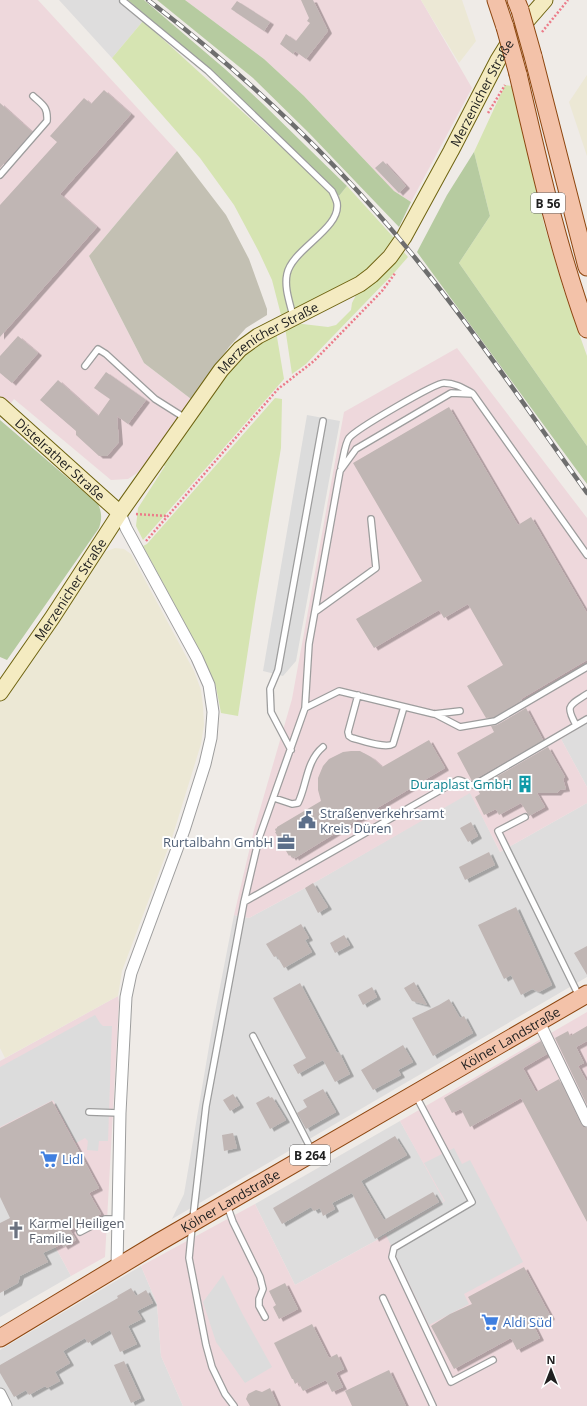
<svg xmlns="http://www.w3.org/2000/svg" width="587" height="1406" viewBox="0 0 587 1406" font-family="'Open Sans',sans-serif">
	<defs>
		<filter id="shadow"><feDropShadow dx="4" dy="2.5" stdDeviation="0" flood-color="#0004"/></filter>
	</defs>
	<rect width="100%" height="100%" fill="#efebe7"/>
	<!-- residential -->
	<path fill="#dedddd" d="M59,0H128L149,17L143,21L112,58Z
		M587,723V787L561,739Z
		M470,792L500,852L587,803V977L172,1219L184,1194L213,1023L234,915L249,918L305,888Z
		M400,1121L445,1201L377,1240L295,1285L255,1204Z
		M0,1144L71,1276L0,1317Z
		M141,1266L157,1304L161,1356L183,1406H0V1350Z"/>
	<!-- commercial -->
	<path fill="#eed8dc" d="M0,0H38L177,151L89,256L144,363L191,399L156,451L137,473L128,479L111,480L14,399L0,418Z
		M185,0H421L472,88L411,202L394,191L304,96L264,59Z
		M457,348L587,518V723L561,739L587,787V803L500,852L470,793L305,888L249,918L234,915L254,830L292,699L344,412Z
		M118,996L119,1002L105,1257L71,1276L0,1144V1061Z
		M587,1012V1406H183L161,1356L157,1304L141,1266L255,1204L295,1285L377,1240L444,1201L400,1121Z"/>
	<!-- construction -->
	<path fill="#c3c0b3" d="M177,151L226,215L249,259L267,309V315L246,328L229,347L191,399L144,363L89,256Z"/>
	<!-- farmland -->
	<path fill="#ece8d5" d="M421,0H462L476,41L459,63Z
		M587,75V156L569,102Z
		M115,548L124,549L131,554L194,671L201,690L203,706L204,725L201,744L172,838L122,971L118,996L5,1058L0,1048V702L101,556L107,551Z"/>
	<!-- grass -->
	<path fill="#d6e4b2" d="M143,21L336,197L331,218L298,253L299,259L336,217L339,196L347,186L395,239L359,277L328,293L281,315L272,280L259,252L234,205L200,158L112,58Z
		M505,85L512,86L544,224L564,291L587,356V446L459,263L490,216L474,152Z
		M403,251L408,257L394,273L306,364L292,374L285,327L294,323L328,327L336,325L351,310L352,303L356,295L392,265Z
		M276,331L284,379L143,540L136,526L138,508L165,466L162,465L214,391L236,362L255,343Z
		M275,398L282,399L281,448L255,604L238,716L221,713L216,687L195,642L143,546L147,544Z"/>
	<!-- forest -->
	<path fill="#b6cba0" d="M128,0H144L225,69L263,104L347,186L339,196L248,105Z
		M157,0H185L264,59L304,96L394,191L411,202L399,227L309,133L253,78Z
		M474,152L490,216L459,263L587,446V484L417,252L447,195Z
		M0,420L98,504C102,513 102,519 99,528L7,660L0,657Z"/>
	<!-- parking -->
	<path fill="#dcdcdc" d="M307,415L340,421L296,661L283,676L263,671Z
		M95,1015L100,1023L103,1026H112L108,1141H99L98,1151L87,1150L88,1141L85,1138L76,1143L53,1100L0,1127V1067Z
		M454,1148L462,1164L470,1160L523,1262L464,1294L469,1304L429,1325L386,1235L445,1201L424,1163Z
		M223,1275L242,1313L272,1367L245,1383L216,1342L203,1302Z"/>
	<!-- building -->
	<path fill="#c0b6b4" filter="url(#shadow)" d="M301,0H313L328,31L306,59L295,51L293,54L280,44L286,34L296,41L310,23L307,21L309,18Z
		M237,1L270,22L264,31L231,9Z
		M104,90L131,114L60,194L97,227L0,337V205L57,142L50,136L84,98L91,104Z
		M0,103L32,132L0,168Z
		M383,161L406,186L399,193L375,168Z
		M18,336L38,353L12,383L0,373V356Z
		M106,372L146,400L128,424L117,416L119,442L107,456H99L76,435V431L40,400L58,380L98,416L110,399L94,388Z
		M449,407L518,525L531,517L587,613V660L521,699L522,700L494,717L486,718L467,686L503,665L468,604L444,618L439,610L374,648L356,619L422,581L353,463Z
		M526,708L543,740L472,781L457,753L494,732L491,726L497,725Z
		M429,740L445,768L379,807L371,814L357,820L295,858L294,856L292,858L290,855L289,856L275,832H276L275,829L277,828V827L321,801L318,790V778L323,766L329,759L343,752L351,751H360L371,757L382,767Z
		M548,747L565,777L563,779L566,789L560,790L557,793H537L545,807L529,816L521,803L499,815L496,809L484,815L475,797L480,794L477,788Z
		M471,822L478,836L468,842L460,828Z
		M489,852L495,865L465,880L459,867Z
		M313,883L328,907L318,913L305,888Z
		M516,907L552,985L539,992L532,989L521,995L511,975L504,979L478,925Z
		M301,924L309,938L305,940L312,952L284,968L277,956L274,957L266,944Z
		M344,935L350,945L335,953L330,943Z
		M587,946V975L574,953Z
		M414,982L427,1005L412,1001L404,988Z
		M300,983L337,1053L339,1052L350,1074L335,1082L323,1060L298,1074L293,1065L306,1058L273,998Z
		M372,987L377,997L363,1005L358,995Z
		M449,999L460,1018L464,1016L473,1033L433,1056L412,1018L439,1005Z
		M587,1026V1041L576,1047L584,1063L578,1066L587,1082V1105L555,1038L568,1031L570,1036Z
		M541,1041L547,1054L523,1068L536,1092L559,1079L581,1124L583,1127L587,1128V1222L521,1098L470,1127L461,1109L452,1113L444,1098Z
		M403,1045L413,1062L398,1070L401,1075L373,1090L361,1070Z
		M323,1089L336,1112L306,1129L297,1113L307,1107L303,1100Z
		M233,1094L240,1105L230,1111L223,1100Z
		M269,1096L270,1098L272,1097L286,1120L270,1129L256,1103Z
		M52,1101L99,1188L89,1193L101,1214L70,1230L76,1240L64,1247L62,1244L43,1253L48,1262L20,1276L18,1283L0,1293V1223L10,1218L0,1197V1128Z
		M233,1133L237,1148L224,1151L222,1135Z
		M395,1136L407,1155L361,1181L384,1220L433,1192L439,1202L375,1239L352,1193L332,1203L335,1209L323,1216L320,1208L314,1211L311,1207L282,1224L273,1208Z
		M524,1267L551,1317L534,1326L540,1338L517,1350L511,1338L454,1369L431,1326L450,1314L472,1304L468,1297Z
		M285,1283L298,1309L279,1319L273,1307L276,1305L269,1291Z
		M131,1288L136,1296L146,1290L153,1303L137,1311L142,1319L128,1326L137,1344L120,1352L110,1330L88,1343L85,1338L63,1351L70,1363L55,1372L60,1381L47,1388L45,1386L29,1395L26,1390L14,1397L0,1373V1365L118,1298L117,1296Z
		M312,1324L329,1358L337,1354L344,1369L336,1373L343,1387L332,1392L326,1380L303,1391L298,1382L295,1384L293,1379H292L274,1343Z
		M124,1361L141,1398L131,1403L114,1365Z
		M389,1370L406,1406H352L345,1391Z
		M270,1388L278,1406H250L246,1399L248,1394L256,1390L262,1392Z"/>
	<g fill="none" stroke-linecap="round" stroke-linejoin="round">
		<!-- lane casing -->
		<g stroke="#9d9d9d" stroke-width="8">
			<path id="lane" d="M123,1L208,71L332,191C334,195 336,199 337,203C341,229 292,249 287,274C284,288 290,303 293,316
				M0,175L47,121C48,107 43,105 33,96
				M85,366L98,349L106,354L155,399L185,418
				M341,467C343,460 345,443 349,438C356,429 435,383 444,383C455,383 463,388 472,393
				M315,612L376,568L371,519
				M358,695L348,732L349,736L352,738C361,740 385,749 393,744L404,707
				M305,708L309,644L340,471L356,449L451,393L473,394L587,555
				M435,714L460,727L495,721L587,667
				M576,725C565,705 569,706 587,694
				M291,750L271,712L270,689L278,670L323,421
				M274,798L292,804L298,803C307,785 306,761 323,747
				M525,817L498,831L579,996
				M244,902L458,780C464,780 468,786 474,785L587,719
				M253,1036L312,1151
				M416,1096L472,1202L394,1248L392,1257L451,1382L493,1360
				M89,1112L120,1113
				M227,1205L233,1222L260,1277L263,1289L259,1299V1306L265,1317
				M193,1218L206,1106L244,902L259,838L305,708L339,691L434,714L460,711
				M192,1227L189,1258L206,1345L212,1367L225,1394L234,1406
				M80,1232L105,1219H118
				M383,1298L433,1406"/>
		</g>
		<!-- street casing -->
		<g stroke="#9d9d9d" stroke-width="13">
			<path id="street" d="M539,1022L587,1121
				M117,1267L120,1113L126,997L131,973L184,830L205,764L211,738L213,712L209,685L197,658L126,528L120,513
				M0,1394L6,1406"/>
		</g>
		<!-- secondary casing -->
		<g stroke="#6e6310" stroke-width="17">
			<g id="secondary">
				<path id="s1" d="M0,405L120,513"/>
				<path id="s2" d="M0,693L52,618L120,513L221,370L240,349L258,336L360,284L372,275L390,257L404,237L451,151L498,60L511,39L545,0"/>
			</g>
		</g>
		<!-- primary casing -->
		<g stroke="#8d460f" stroke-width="19">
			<g id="primary">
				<path d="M496,0L505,27"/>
				<path d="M516,0L520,10"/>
				<path d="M533,56L587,267"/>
				<path d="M518,74C538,160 557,246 587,329"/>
				<path id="s3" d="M0,1338L159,1242L587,994"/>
			</g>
		</g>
		<!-- path -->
		<path stroke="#ec7b89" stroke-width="2.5" stroke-dasharray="2 2" stroke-linecap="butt" d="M542,32L568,0
			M488,113L505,85
			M136,514L167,516
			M146,541L278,389L314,361L382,291L396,272"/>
		<!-- lane -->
		<use href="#lane" stroke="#fff" stroke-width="5.5"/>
		<!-- street -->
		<use href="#street" stroke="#fff" stroke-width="11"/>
		<!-- secondary -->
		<use href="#secondary" stroke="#f4ebc1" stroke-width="15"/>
		<!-- primary -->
		<use href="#primary" stroke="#f3c2a9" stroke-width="17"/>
		<!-- rail casing -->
		<g stroke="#6e6e6e" stroke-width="4.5">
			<path id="rail" d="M148,0C247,76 338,162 416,259C477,334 531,415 587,493"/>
		</g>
		<!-- rail -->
		<use href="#rail" stroke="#fff" stroke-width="3" stroke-dasharray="9" stroke-linecap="butt"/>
		<!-- primary-bridge casing -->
		<g stroke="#8d460f" stroke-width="19" stroke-linecap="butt">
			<path id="primary-bridge" d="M520,10L533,56
				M505,27L518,74"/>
		</g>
		<!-- primary-bridge -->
		<use href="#primary-bridge" stroke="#f3c2a9" stroke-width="17"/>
	</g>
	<!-- icons -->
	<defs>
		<g id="building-bare" transform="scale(1.38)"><path d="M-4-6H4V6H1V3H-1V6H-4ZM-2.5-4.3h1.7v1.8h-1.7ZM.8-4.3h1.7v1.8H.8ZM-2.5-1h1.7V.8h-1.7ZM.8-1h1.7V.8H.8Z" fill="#0f9aa8" stroke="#fff" stroke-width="2.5" paint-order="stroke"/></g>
		<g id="civic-bare" transform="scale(1.38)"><path d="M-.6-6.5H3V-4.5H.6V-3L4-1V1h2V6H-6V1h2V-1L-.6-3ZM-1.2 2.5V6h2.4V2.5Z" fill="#5c6f8a" stroke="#fff" stroke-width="2.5" paint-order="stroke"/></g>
		<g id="office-bare" transform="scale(1.38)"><path d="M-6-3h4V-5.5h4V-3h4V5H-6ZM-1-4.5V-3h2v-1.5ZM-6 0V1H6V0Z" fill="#5c6f8a" stroke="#fff" stroke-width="2.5" paint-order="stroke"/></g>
		<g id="supermarket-bare" transform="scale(1.38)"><path d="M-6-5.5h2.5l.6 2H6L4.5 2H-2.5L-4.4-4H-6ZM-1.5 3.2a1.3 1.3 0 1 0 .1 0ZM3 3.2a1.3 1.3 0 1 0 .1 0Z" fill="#3f7fe0" stroke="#fff" stroke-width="2.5" paint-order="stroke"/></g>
		<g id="church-bare" transform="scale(1.38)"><path d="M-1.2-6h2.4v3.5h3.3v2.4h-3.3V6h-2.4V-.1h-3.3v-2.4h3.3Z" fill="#6b7280" stroke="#fff" stroke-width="2.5" paint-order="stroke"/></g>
	</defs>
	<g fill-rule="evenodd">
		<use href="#building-bare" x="525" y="784"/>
		<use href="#civic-bare" x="307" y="820"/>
		<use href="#office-bare" x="286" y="842"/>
		<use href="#supermarket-bare" x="49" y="1159"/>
		<use href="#church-bare" x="16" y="1230"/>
		<use href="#supermarket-bare" x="490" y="1322"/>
	</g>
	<g text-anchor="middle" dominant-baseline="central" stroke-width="4" stroke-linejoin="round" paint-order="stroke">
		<!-- shield labels -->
		<g fill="#fff" stroke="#636363" stroke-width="1">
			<rect x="531" y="193" width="34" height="20" rx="3"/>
			<rect x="290" y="1145" width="40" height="20" rx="3"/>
		</g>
		<g font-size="12" font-weight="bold" fill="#202020">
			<text x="548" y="203">B 56</text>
			<text x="310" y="1155">B 264</text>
		</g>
		<!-- street labels -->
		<g font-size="13" fill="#202020" stroke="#fff">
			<text stroke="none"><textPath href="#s2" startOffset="785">Merzenicher Straße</textPath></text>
			<text stroke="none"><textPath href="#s2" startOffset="449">Merzenicher Straße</textPath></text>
			<text stroke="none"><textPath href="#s1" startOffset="81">Distelrather Straße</textPath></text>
			<text stroke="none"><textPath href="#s2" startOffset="125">Merzenicher Straße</textPath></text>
			<text stroke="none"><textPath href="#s3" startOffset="592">Kölner Landstraße</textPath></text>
			<text stroke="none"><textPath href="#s3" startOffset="268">Kölner Landstraße</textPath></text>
		</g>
		<!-- culture labels -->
		<g font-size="13" fill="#0d838f" stroke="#fff" text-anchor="end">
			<text x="512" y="784">Duraplast GmbH</text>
		</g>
		<!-- service labels -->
		<g font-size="13" fill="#4e5e75" stroke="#fff" text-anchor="start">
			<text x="320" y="813">Straßenverkehrsamt<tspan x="320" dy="15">Kreis Düren</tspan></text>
			<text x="273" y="842" text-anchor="end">Rurtalbahn GmbH</text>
		</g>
		<!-- shop labels -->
		<g font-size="13" fill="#366cbe" stroke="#fff" text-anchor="start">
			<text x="62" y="1159">Lidl</text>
			<text x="503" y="1322">Aldi Süd</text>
		</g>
		<!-- worship labels -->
		<g font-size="13" fill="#5b616d" stroke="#fff" text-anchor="start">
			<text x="29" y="1223">Karmel Heiligen<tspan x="29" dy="15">Familie</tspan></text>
		</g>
	</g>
	<!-- north arrow -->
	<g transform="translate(551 1370)" stroke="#ffffff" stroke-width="3" paint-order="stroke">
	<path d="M0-3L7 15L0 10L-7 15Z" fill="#202020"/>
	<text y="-6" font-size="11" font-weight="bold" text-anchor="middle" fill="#202020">N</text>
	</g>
</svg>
